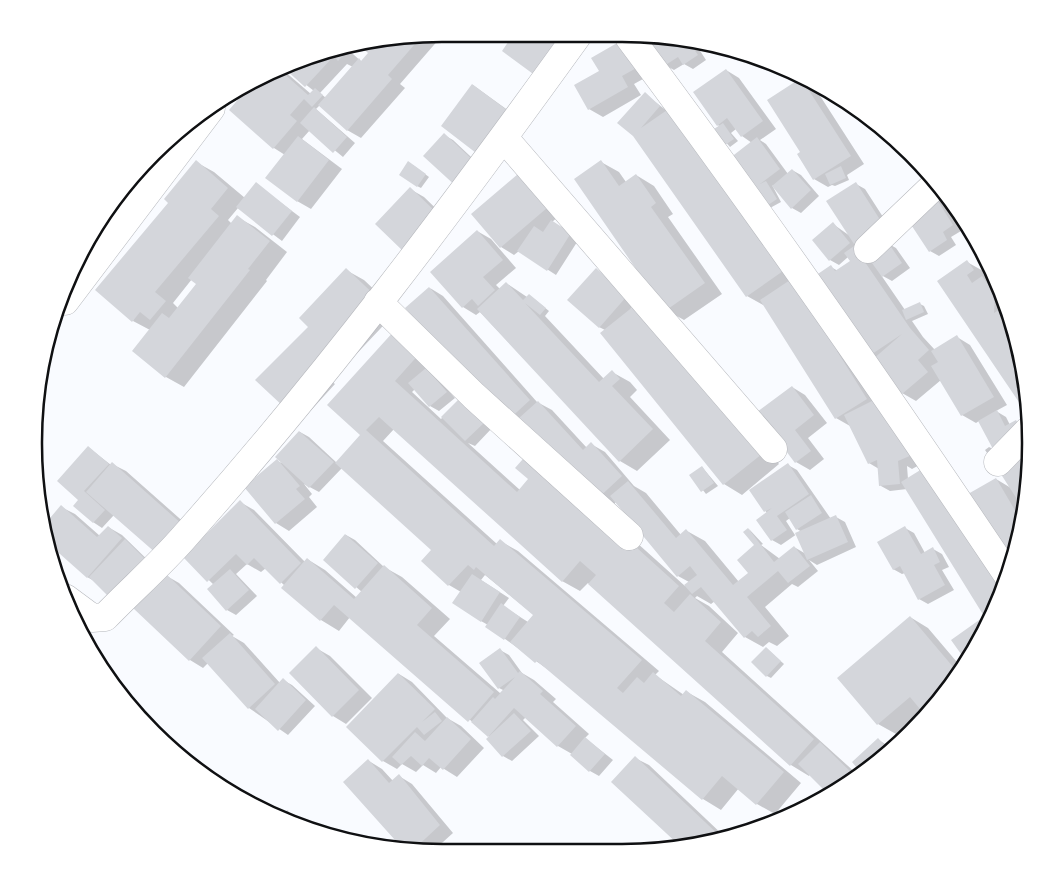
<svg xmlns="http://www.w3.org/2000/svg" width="1064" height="886" viewBox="0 0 1064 886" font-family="Merriweather,serif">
	<rect width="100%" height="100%" fill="#f9fbff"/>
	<!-- shadow -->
	<path fill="#0003" fill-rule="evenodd" d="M436,35L440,38L400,84L405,88L361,138L347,130L320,105L316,109L355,143L343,157L310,130L302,139L342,169L311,209L297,201L285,155L274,148L256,81L283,70L311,94L314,91L286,69L337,48L345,47L362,62L370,53L360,45ZM347,64L353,67L326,98L320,93Z
		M515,35L566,36L503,51Z
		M640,37H674L699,45L697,46L706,60L693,69L684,64L674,70L665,65Z
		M624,41L652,74L634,84L641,95L603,117L589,109L600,71Z
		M726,70L739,78L776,129L760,140L766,144L788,174L792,170L801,175L819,196L801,213L792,208L772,185L781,202L770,208L757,190L752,143L742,136L736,129L731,133L738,141L730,147L715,130L720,126L717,125Z
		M801,80L815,88L864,164L847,175L849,180L835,186L832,185L828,187L814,179L798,155L802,152Z
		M473,85L524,122L494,163Z
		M233,93L213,119L203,114Z
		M645,94L667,111L925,462L912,469L907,466L908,479L1007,572L999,599L988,620L907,489L890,491L881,486L879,469L869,463L850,426L836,418L765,306L747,296L635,137L619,123Z
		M444,135L453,140L486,171L425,156Z
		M196,162L214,172L245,198L256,184L300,217L282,241L238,208L228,220L232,224L237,217L255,227L287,252L266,280L267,281L184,387L166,377L134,351L150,330L133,321L170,202ZM192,279L198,283L178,308L173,303Z
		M601,162L619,172L626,182L636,175L654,186L673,214L668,217L722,294L684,320L666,310Z
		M413,165L429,177L421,188L417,186Z
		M518,176L559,216L552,222L579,239L556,275L519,251L514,255L501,247Z
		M856,184L865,189L892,231L864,249L854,243L858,249L868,256L887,243L896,248L910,268L892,281L881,275L905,310L920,304L924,306L928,314L912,321L923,337L935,350L957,337L970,345L1007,405L996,411L1006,417L1010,425L1016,422L1025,427L1030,441L1004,456L995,450L979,421L976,423L962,415L941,380L916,401L902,393L875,362L867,357L814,278L831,267L838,271L851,262L848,257L839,265L830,260L814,240L833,224L850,236L828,201Z
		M410,189L424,197L452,224L418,259Z
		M940,189L966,225L953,218L961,231L951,237L956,245L939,256L930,251L936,199L946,205Z
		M107,211L129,232L74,273L103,216Z
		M477,231L491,239L516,268L496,285L500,289L506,283L527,297L533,298L549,311L545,316L604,379L612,372L630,382L637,390L630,397L670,440L637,471L620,461L480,312L476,315L463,307L432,272Z
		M967,262L985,272L991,280L989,282L999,287L1022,363L1027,412L939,281Z
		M596,269L635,302L630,310L657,313L779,464L742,495L724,484L605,330L599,327Z
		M346,270L364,280L397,311L331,381L335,384L304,418L310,327Z
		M430,288L443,296L537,402L552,410L587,448L591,444L605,452L634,486L646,493L681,535L687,531L705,541L739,582L750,573L756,545L749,529L763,544L761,545L780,559L794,547L806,554L797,534L781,545L772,540L767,513L751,491L788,465L797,470L831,519L836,517L845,522L856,547L817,565L809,560L818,571L798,587L792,584L765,607L789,636L777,646L769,642L763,647L745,637L715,601L711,604L697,596L695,598L709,606L738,633L722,652L858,775L830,793L810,774L809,776L791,765L588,583L580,591L562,581L394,429L383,441L497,544L500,541L518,551L659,671L655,675L684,695L687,692L705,702L801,783L775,814L757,804L739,788L721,810L703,799L550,671L487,626L488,625L481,621L461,592L449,585L423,561L433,550L342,468L319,492L304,484L312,494L309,497L317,507L289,531L276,523L277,461L282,463L300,432L309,437L337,463L362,435L396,331L455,398L439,411L430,406L415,389L412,392L441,419L461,399L493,427L475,446L468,443L520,490L548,463L685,586L689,582L678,576L616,502L610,508L520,428ZM790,518L797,529L802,532L795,535L786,521ZM485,575L534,615L528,622L503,606L509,598L481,580Z
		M54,319L57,322L52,327Z
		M792,387L805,395L827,423L808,438L824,459L810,470L796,462L758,413Z
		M88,447L111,465L112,464L126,471L196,533L114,515L102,528L93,522L80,500Z
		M989,447L993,449L992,460L985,450Z
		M1026,451L1029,453L1024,505L1018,501L1024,508L1022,523L1012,558L1006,554L996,479L1011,488Z
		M702,467L718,486L706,494L691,475Z
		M240,502L254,510L305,562L307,559L325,570L357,598L362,592L324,560L346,535L355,540L384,567L402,577L450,619L434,636L500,693L503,690L499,688L500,650L509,655L522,673L534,680L556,699L553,702L589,734L585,738L613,760L599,776L590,771L572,754L558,746L526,717L523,720L539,736L512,761L503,756L488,740L490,737L350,617L339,631L321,620L266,568L261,572L247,564L236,574L257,596L236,615L227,610L214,585L185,557Z
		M61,507L75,514L100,536L108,527L122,535L157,569L96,582L87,577L50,544L45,525Z
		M905,528L914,533L925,553L933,549L942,554L949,567L942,570L954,590L928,604L919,599L905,573L902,574L893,569Z
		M165,575L179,583L234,635L232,636L244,643L280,683L283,680L292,685L315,706L288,735L249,708L208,663L203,668L190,660Z
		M910,617L928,628L962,668L926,714L923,711L896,734L878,724Z
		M316,648L330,656L372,698L346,724L333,716Z
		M766,648L784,664L771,678L767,676Z
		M399,674L412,682L447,718L461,726L484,748L457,777L441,767L436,773L423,765L416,772L402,764L397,769L383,761L348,727Z
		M879,740L891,748L862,772Z
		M635,758L649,765L725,837L701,844L681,846L612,782Z
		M369,761L382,769L393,781L399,776L412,784L453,833L433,851L405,849Z
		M288,812L297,817L301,826L279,816Z"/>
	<!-- building -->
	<path fill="#d4d6db" d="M513,35L566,36L540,79L502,51Z
		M421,37L388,75L392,79L347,131L318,105L359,58L361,61L368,53L359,45Z
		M652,37H674L689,42L698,55L683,65L678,57L664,66L647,40Z
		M624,39L640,66L622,76L628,87L588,110L574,85L599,71L591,58Z
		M342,47L347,51L338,61L334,56L305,87L285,69Z
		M726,69L763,121L741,137L727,118L717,126L693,92Z
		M281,71L308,95L315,88L323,95L312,107L304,99L290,115L297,121L273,149L229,110L253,82Z
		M801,78L851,156L813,180L797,154L800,152L767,100Z
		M472,84L512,114L480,156L441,126Z
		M645,92L660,106L641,128L670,108L786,269L746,297L633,136L617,123Z
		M314,107L347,137L333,153L300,123Z
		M723,123L734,139L725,145L714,129Z
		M444,133L478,165L458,188L423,156Z
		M298,136L329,160L297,202L265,178Z
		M757,137L780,169L760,184L766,181L777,199L765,207L730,158Z
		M160,150L164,153L137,186L132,182Z
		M907,151L911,154L927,174L921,177Z
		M196,160L228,188L211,209L219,216L155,292L166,301L150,320L140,312L132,322L95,290L168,203L164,199Z
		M601,160L619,186L636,174L656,203L651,207L705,283L665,311L574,179Z
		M408,161L426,174L417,187L399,175Z
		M841,166L846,178L830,185L825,174Z
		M792,169L811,190L791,209L772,186Z
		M518,174L547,208L500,248L471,214Z
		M256,182L292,211L272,236L236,207Z
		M856,182L884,226L854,244L826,201Z
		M410,187L439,215L404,252L375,224Z
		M939,188L962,217L956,221L934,192Z
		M936,198L953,225L943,232L947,240L929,252L906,217Z
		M105,213L116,224L80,261L103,216Z
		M237,215L270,241L248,269L250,270L165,378L132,351L162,313L169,318L196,284L188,278Z
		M551,220L571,233L547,271L517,251L534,226L543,232Z
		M833,222L850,243L829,261L812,240Z
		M477,230L503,260L483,277L495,290L478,306L472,299L462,308L430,272Z
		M887,241L902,263L882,277L867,256Z
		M854,246L910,328L929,350L918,360L928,372L902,394L872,360L902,334L866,358L812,278L831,265L835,271L850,261L844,253Z
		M967,260L974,270L967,275L972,283L982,276L995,294L994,313L1005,306L1022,363L1027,414L937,281Z
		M346,268L380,300L285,408L255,380L308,327L299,318Z
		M596,268L627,296L599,328L567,300Z
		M796,276L842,348L837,351L867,399L835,419L760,300Z
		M506,282L523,300L529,294L546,308L540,315L525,303L599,382L612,370L620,379L612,386L653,429L619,462L477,309Z
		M429,287L530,400L506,422L405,308Z
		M639,302L762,454L723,485L600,333Z
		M920,302L924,312L906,320L902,310Z
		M395,330L421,352L395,381L517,492L528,479L515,468L530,451L679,586L664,603L674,612L690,594L721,622L705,641L814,739L790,766L588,584L596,575L580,561L562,582L379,417L366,430L494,546L500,539L642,660L617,688L623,693L637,677L644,683L653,672L681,696L686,690L784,772L756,805L722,776L702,800L537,661L535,663L510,642L533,615L476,567L474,570L468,565L448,586L421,561L431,550L335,463L360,435L327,405Z
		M957,335L994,397L961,416L931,366L938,362L931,351Z
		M426,368L447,392L429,407L408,383Z
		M792,386L814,415L795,430L811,451L795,463L757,412Z
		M882,396L912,455L898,461L900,484L879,486L877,460L868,464L844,415Z
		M460,398L485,422L465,441L441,417Z
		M538,401L583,450L591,442L622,476L595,501L519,418Z
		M997,410L1005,426L1016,420L1024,435L994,451L978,421Z
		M299,431L334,462L309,488L275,457Z
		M88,446L109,464L84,491L105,510L93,523L73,506L78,500L57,481Z
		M1026,449L1029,455L1025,500L1020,504L997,468Z
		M277,459L300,486L296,489L305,499L275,524L244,487Z
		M112,462L183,525L157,554L86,492Z
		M788,463L809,494L777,516L787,530L771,541L756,520L772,508L764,512L749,490Z
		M930,464L1004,584L999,599L987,621L901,482Z
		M702,466L714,483L701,492L689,475Z
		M996,478L1016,512L1024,507L1022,523L1014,549L1005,555L968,494Z
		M628,481L676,538L686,529L733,585L748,573L737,560L754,545L743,532L748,528L774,562L794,546L810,566L788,583L778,571L747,597L771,626L758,637L752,631L744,638L701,587L692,594L684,585L697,575L690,566L677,577L610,496Z
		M811,495L822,513L796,530L785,512Z
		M240,500L301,563L280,584L254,558L247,565L236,554L207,582L183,557Z
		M61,505L97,537L108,526L122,538L87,578L51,546L45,524Z
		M836,515L848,542L807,560L795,533Z
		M905,526L921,554L933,547L940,562L934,565L945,585L918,600L900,566L893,570L877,542Z
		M345,534L378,563L355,589L323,560Z
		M125,539L149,563L112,600L89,577Z
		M307,558L354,599L384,565L432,608L417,625L494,692L468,722L334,605L320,621L281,588Z
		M230,569L249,590L226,611L207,589Z
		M165,573L221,626L189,661L133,608Z
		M472,574L500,592L481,622L452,603Z
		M501,603L520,617L504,640L485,627Z
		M910,616L959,674L925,715L910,697L877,725L837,678Z
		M982,618L986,624L966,661L951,640Z
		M230,633L275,684L248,709L202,658Z
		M316,646L359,690L332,717L289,673Z
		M766,647L781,661L766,677L751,662Z
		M500,648L518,673L520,671L543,691L540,694L576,726L557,747L514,708L488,737L471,722L493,697L495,699L515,677L498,689L479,663Z
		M398,673L435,709L422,722L435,712L442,721L424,735L417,727L382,762L346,727Z
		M283,678L306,700L278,731L255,709Z
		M514,713L531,731L502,757L486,739Z
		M447,717L471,739L443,770L429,758L422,766L411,756L401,765L392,757L415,732L425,741Z
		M585,737L605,754L589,772L570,755Z
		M878,738L889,750L861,773L852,762Z
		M820,742L856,777L828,794L798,764Z
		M635,756L722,838L701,844L680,846L611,782Z
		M368,759L389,783L399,774L440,825L412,851L403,849L343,782Z
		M288,810L293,822L277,815Z"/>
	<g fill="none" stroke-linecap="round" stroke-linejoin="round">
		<!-- minor casing -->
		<g stroke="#b6b8bd" stroke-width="29">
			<path id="minor" d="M629,37C760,212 885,392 1007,574
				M504,138L773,449
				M868,249L936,184
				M65,301L211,108
				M378,302L474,396L629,536
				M998,462L1029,430
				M65,598L92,618L105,617C131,590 160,565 185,536C326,378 453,208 577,36"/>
		</g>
		<!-- minor -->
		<use href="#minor" stroke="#fff" stroke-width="28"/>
	</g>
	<!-- crop -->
	<path d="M0 0H1064V886H0ZM442 42H622A400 400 0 0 1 1022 442V444A400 400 0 0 1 622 844H442A400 400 0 0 1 42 444V442A400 400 0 0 1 442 42Z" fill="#fff" fill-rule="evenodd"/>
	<path fill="none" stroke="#0f1012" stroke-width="2.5" d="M442 42H622A400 400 0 0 1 1022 442V444A400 400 0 0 1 622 844H442A400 400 0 0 1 42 444V442A400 400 0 0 1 442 42Z"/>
</svg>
